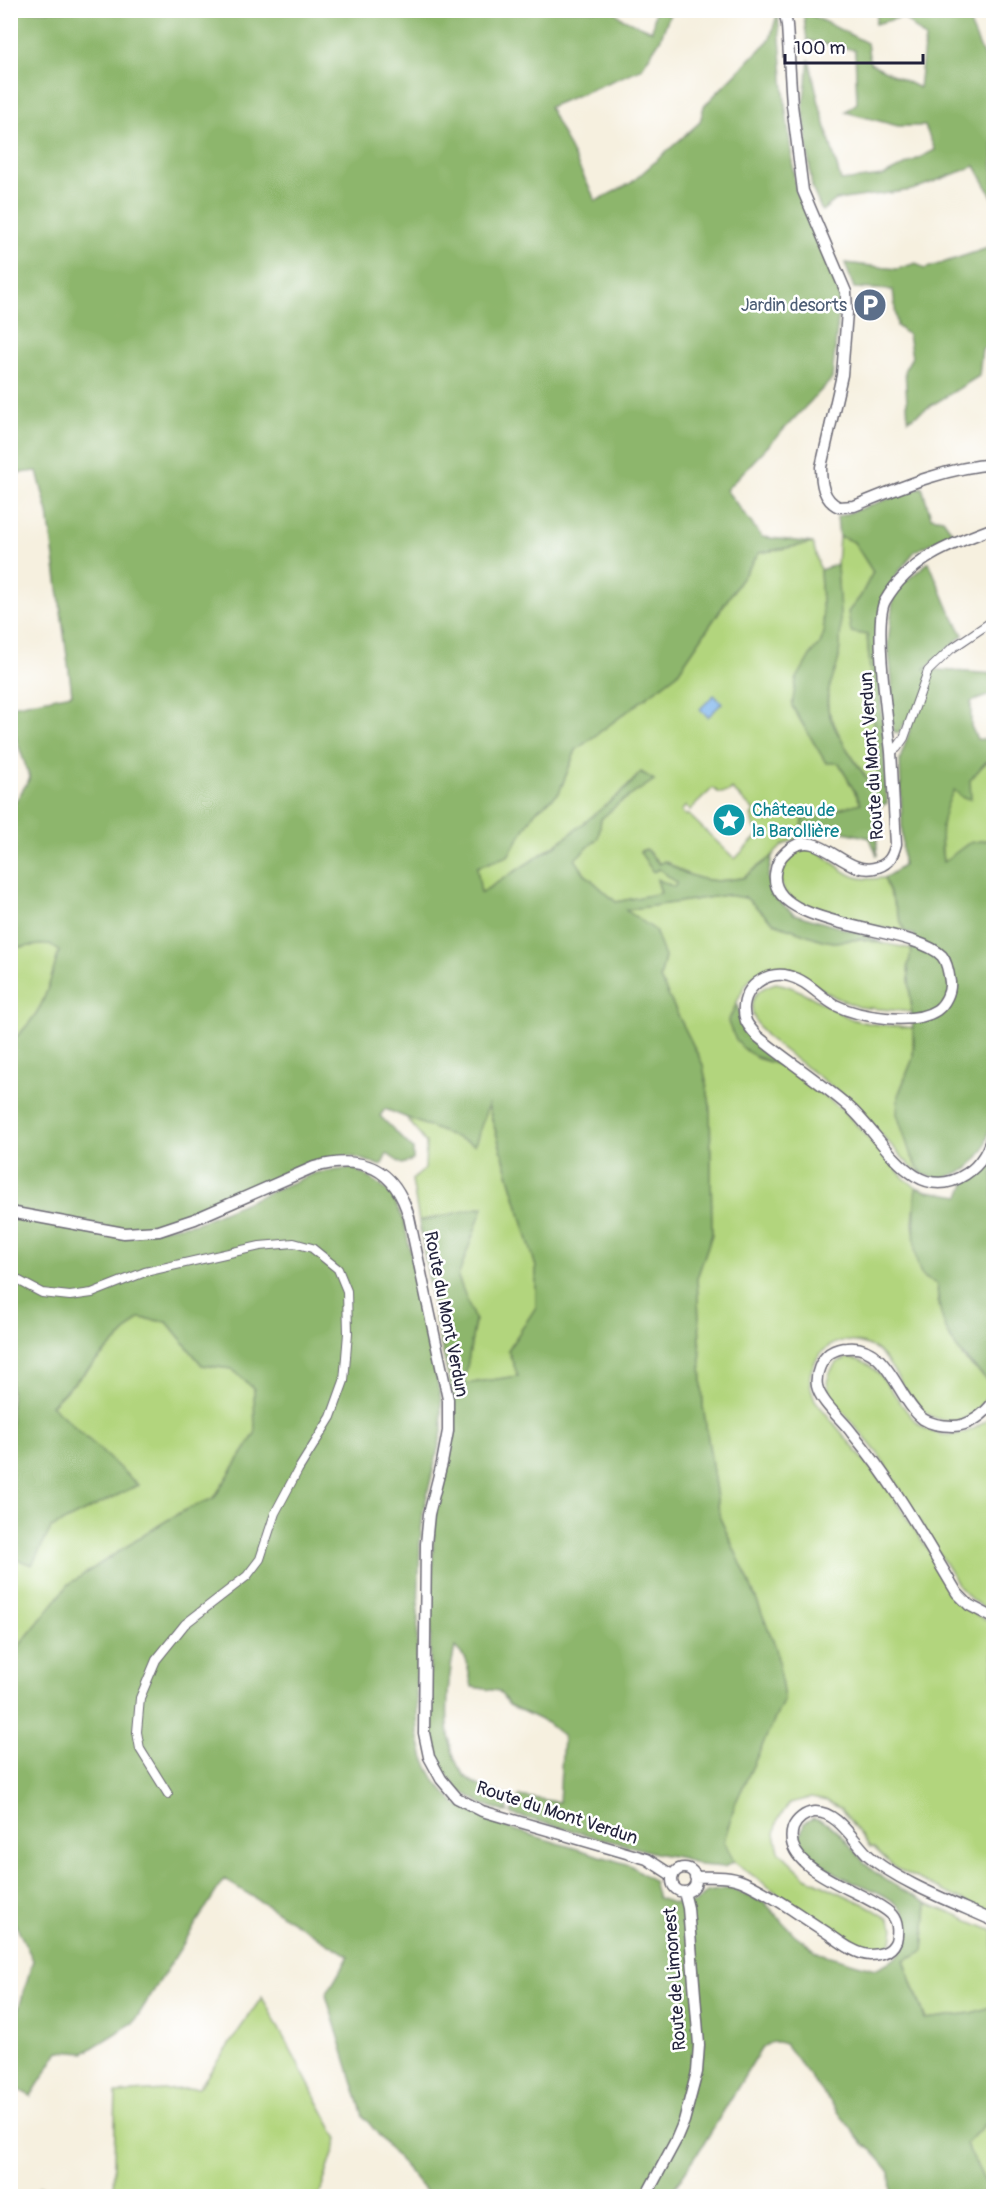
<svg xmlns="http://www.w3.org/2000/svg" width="1004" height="2207" viewBox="0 0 1004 2207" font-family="Pangolin,sans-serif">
	<rect width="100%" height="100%" fill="#fff"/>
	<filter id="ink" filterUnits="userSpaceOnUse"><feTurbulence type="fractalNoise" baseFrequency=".0167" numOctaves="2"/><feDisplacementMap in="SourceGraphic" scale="12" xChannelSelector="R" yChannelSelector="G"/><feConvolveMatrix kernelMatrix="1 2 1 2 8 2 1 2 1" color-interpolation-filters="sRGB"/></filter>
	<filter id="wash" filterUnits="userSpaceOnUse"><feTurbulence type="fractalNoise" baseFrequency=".008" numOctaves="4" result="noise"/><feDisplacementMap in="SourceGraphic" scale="24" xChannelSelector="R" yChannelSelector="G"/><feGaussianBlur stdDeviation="1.35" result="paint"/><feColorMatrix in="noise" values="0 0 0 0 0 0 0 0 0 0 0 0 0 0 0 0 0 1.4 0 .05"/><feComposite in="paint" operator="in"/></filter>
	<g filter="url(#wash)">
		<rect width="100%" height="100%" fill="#f6f0df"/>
		<!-- green -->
		<path fill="#b2d57d" stroke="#6a7c5c" stroke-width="1.5" fill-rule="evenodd" d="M839,536L854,542L873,572L860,597L848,612L867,634L878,769L877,793L843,743L828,710V691L839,658L840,632L837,564Z
			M813,543L820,570L824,633L820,644L811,654L792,706L806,730L839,763L861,804L803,818L802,836L783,845L772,856L743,878L717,881L702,879L684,873L665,861L660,864L646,849L640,851L653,871L659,869L677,882L674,887L657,880L661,893L616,902L585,874L574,859L598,838L601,819L618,804L654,780L641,772C596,822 537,857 481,893L476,867L508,856L535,812L559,793L576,750L677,674L759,553ZM713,788L719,793L729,792L732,789L754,811L751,815L753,826L760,833L735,859L688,814L686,816L681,811L686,806L690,810Z
			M993,760V839L969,843L943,863C941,839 937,810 954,790C957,786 965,784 969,780C978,773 981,763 993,760Z
			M807,848C826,852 834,867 851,875C861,880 873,879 884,878L905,932C875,926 811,917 788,897C782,891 779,879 780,871C782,857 795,851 807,848Z
			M726,895L746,898L774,923L822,940L834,942L861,939L913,949L908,966L912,1012L858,1007L835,997L788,969L768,968L753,976L744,987L728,1022L756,1058L783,1066L843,1110L904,1178L916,1187L913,1225L923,1277L937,1284L938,1302L963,1358L991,1383C986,1400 981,1410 965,1418C959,1422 955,1421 948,1421C912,1419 901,1373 879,1352C869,1343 857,1342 844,1341C836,1341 822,1350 818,1357C807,1374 808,1381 815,1400L889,1491L968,1610L993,1624V1915L895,1868L874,1848L870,1847L841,1809L827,1801L811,1798L790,1803L778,1819L775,1834L779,1851L806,1877L868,1906L889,1919L894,1928L892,1942L884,1948L870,1950L811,1917L734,1862L724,1841L735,1804L784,1699L776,1648L747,1577L720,1518L703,1406L697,1278L712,1234L710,1105L703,1065L660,979L665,957L625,910Z
			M50,944L59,951C47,993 44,1012 11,1042V948Z
			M776,983C804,988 826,1008 852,1019C870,1026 894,1025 913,1028V1058L898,1096L910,1153L917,1166L924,1175L912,1168L851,1101L769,1039C749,1018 741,993 776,983Z
			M487,1103L536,1267V1308L508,1350L519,1376L464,1384L475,1321L458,1277L482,1208L419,1221L412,1180L425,1169L426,1143L406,1117L475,1144Z
			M140,1318L167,1322L202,1365L232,1369L254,1389L255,1434L214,1498L181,1512L69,1584L11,1656V1557L32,1564L51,1528L138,1485L51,1406Z
			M847,1358C896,1361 897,1435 949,1435C966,1435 982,1426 993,1414V1613L973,1601L960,1588L879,1455L830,1396L827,1382L830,1372L836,1363Z
			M927,1903L993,1931V2006L972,2013L926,2019L904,1960L923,1951Z
			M262,1997L338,2139L319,2196H40L39,2187L113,2195L116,2093L199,2088Z
			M993,2122V2196H988L989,2190L966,2144L986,2123Z"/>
		<!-- forest -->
		<path fill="#8db66c" stroke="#586c54" stroke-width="1.5" d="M614,10L621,18L652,31L655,11H671L660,40L641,69L549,107L596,201L631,183L700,122L704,106L770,39L778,12L785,103L796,191L827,260L840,297L832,379L726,490L762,537L813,543L759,553L677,674L576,750L559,793L535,812L508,856L477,867L481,893L558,844L628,787L641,772L654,780L618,804L601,819L598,838L575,859L585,874L616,902L661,893L657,879L674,887L677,883L659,869L653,872L640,852L646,849L659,864L664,861L684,873L702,879L717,881L743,878L772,856L768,877L773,896L794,914L862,934L884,944L861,939L834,942L822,940L774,923L746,898L726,895L626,910L655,930L665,957L660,979L703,1065L710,1105L712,1234L697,1278L703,1406L720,1518L747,1577L776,1648L784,1699L735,1804L724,1841L734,1862L724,1867L700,1865L683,1858L655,1853L511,1814L519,1796L559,1802L563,1736L547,1723L509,1705L499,1691L472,1687L466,1659L455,1647C447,1681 441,1740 461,1771C470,1785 490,1790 505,1795L508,1813L483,1804L460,1791L446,1774L435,1752L431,1731L429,1687L433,1544L435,1515L453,1433V1398L434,1313L419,1221L483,1207L458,1277L475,1321L464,1384L518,1376L508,1350L536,1307V1267L488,1105L475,1145L385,1109L380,1116L413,1149V1160L402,1164L387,1154L381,1166C350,1154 344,1153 312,1163L194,1217L158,1228L124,1231L11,1208V1042C44,1012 47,993 59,951L50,944L11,948V809L30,778L14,733L11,734V706L72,694L48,513L37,471L11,474V11Z
			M803,11L867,43L870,63L919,88L925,38L903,17L875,24L878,11H981L970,24L993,78V198L975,166L912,190L836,200L822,211L812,188L803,106L809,59L819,103L841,181L883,176L935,150L925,126H898L845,112L857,103L855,50L807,40Z
			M993,242V341L982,349L979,376L908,420L905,369L912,357L908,335L897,326L893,290L854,288L845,263L897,269L916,263L924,269L985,249Z
			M922,487L931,517L943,519L953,533L915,551L896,575L883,598L877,634L887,803L877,808V856L870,838L840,831L802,829L803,818L861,803L839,763H826L792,706L796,680L811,654L820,644L824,633L820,570L837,564C838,594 843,626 839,656C837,674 824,690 828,709C832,730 863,775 877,791L878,769L867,635L851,632L848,612L860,597L873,572L854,542L839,536L837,517Z
			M929,562L947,605L963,635L925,669L994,674L993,694L971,702V726L977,739L993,740V760L986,762L970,780L971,799L963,798L954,790C941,814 939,836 943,862L969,843L994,839L993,1094L988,1136L983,1151L968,1169L942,1179L924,1175L917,1166L910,1153L897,1114L898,1096L913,1058L914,1042L908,966L915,935L905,932L884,878L903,866L900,759L910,730L904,723L899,733L894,732L891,717L892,682L888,643L894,591Z
			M737,1003L741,1023L753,1039L783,1066C754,1057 738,1053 728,1022Z
			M993,1146L994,1379L991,1383C956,1352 939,1333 937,1284C933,1282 927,1280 924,1277C910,1265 915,1205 916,1187L927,1191L960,1196L965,1184L983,1165Z
			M353,1168L372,1179L391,1194L404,1221L441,1399L442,1432L423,1513L420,1544L416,1687L418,1734L424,1759L436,1782L455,1804L505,1827L630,1865L653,1881L658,1898L673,1903H695L706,1892L730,1888L765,1903L794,1934L819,1953L875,1969C892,1961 906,1954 908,1934C913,1895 861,1889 836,1873C819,1863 809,1855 800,1838L804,1823L813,1818C840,1823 852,1853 871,1869C887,1883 909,1893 927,1903L923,1951L904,1960L925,2019L972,2013L993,2006V2122L986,2123L966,2144L989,2190L988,2196H891L890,2172L872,2150L864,2145L785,2044C775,2040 769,2042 761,2049L703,2145L669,2196H429L363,2116L326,1995L349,1956L224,1879L134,2022L84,2053L59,2051L31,2096L11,2086L10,2039L33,1960L11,1915V1656L69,1584L161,1524L181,1512L214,1498L255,1434L254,1389L232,1369L202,1365L167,1322L140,1318L51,1405L138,1485L51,1528L32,1565L11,1557V1215L124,1235L197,1223L315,1173Z"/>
		<!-- water -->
		<path fill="#7cb3eb" stroke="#4f6a93" stroke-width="1.5" d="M714,695L722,703L708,717L700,709Z"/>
	</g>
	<g filter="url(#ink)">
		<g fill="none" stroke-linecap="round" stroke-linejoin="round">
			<!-- minor casing -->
			<g stroke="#6c6a74" stroke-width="10">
				<path id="minor" d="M891,752L897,748L904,738L928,671L951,649L994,620
					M10,1276L42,1293L70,1296L92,1293L145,1272L260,1246L294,1243L312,1248L338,1269L347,1291L348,1333L344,1381L331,1417L298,1470L275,1513L260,1559L247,1576L185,1624L156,1660L140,1698L137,1732L140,1749L168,1794"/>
			</g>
			<!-- tertiary casing -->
			<g stroke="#6c6a74" stroke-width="13">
				<path id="tertiary" d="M784,10L787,25L792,105L803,191L846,292L847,312L842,375L821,467C821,483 823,500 839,507L854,506C899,488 944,468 994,464
					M994,528C951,544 909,559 885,601C873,623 888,721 891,752C893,782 894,813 896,844C893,855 890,863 878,867C844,879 819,823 787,851C780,857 776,865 775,874C769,929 913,925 942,956C947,962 949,974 950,982C951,992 945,1004 937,1010C913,1026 859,1017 835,1005C820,997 807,980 789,976C763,969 736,993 746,1021C748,1026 753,1031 757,1036C786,1060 819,1081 848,1106C881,1133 913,1209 966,1174C982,1164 990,1148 994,1129
					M10,1212L124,1233L159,1231L195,1219L314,1167C362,1154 395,1168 409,1217L448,1399V1431L442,1463L429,1514L426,1544L424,1733L429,1757L441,1779L457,1798L482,1811L647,1859L673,1876
					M994,1401C985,1414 969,1426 953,1426C943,1426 932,1425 923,1419C897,1399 888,1343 847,1348C841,1348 835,1350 830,1353C821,1360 815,1374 817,1386C821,1403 842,1419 852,1433C893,1482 924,1538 957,1593L969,1605L994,1618
					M672 1880a12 12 0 1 1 24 0a12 12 0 1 1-24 0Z
					M695,1877C711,1877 729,1875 744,1882C773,1895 799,1915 826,1932C838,1940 854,1954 870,1955C873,1955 880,1954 883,1953C889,1951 894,1946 896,1941C898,1933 898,1922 892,1915C869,1891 779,1872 793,1828C796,1820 805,1813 814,1812C837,1810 854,1842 869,1856C898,1882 957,1904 994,1921
					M646,2196L676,2140L684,2121L697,2072L699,2045L688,1908L684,1892"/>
			</g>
			<!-- minor -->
			<use href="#minor" stroke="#fff" stroke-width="8"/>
			<!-- tertiary -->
			<use href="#tertiary" stroke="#fff" stroke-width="10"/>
		</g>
	</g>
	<!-- icons -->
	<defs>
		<g id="parking-disc" transform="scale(1.725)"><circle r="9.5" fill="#5c6f8a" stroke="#fff"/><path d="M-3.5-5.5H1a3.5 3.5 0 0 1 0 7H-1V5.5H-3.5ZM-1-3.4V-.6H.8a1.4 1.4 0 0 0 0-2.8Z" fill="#fff"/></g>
		<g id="sight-disc" transform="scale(1.725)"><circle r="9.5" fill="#0f9aa8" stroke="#fff"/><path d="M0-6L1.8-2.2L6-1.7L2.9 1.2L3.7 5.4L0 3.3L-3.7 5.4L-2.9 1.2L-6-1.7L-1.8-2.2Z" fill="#fff"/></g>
	</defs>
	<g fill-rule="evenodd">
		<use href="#parking-disc" x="870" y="305"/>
		<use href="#sight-disc" x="729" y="820"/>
	</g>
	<g text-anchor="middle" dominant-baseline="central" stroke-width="5" stroke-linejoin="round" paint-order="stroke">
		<!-- service labels -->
		<g font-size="18" fill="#4e5e75" stroke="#fff" text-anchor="end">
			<text x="847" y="305">Jardin desorts</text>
		</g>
		<!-- street labels -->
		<g font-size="18" fill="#22223b" stroke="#fff">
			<text transform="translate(872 756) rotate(-94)">Route du Mont Verdun</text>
			<text transform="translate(446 1314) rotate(79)">Route du Mont Verdun</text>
			<text transform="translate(557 1813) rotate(18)">Route du Mont Verdun</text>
			<text transform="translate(675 1979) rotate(-94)">Route de Limonest</text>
		</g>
		<!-- culture labels -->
		<g font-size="18" fill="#0d838f" stroke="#fff" text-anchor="start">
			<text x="752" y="810">Château de<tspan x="752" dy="21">la Barollière</tspan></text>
		</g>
	</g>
	<!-- margin -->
	<rect width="1004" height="2207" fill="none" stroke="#fff" stroke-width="36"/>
	<!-- scale -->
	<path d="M785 54v9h138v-9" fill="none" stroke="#22223b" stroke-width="3"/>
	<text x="794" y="54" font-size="18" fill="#22223b" stroke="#ffffff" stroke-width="4.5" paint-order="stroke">100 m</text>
</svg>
